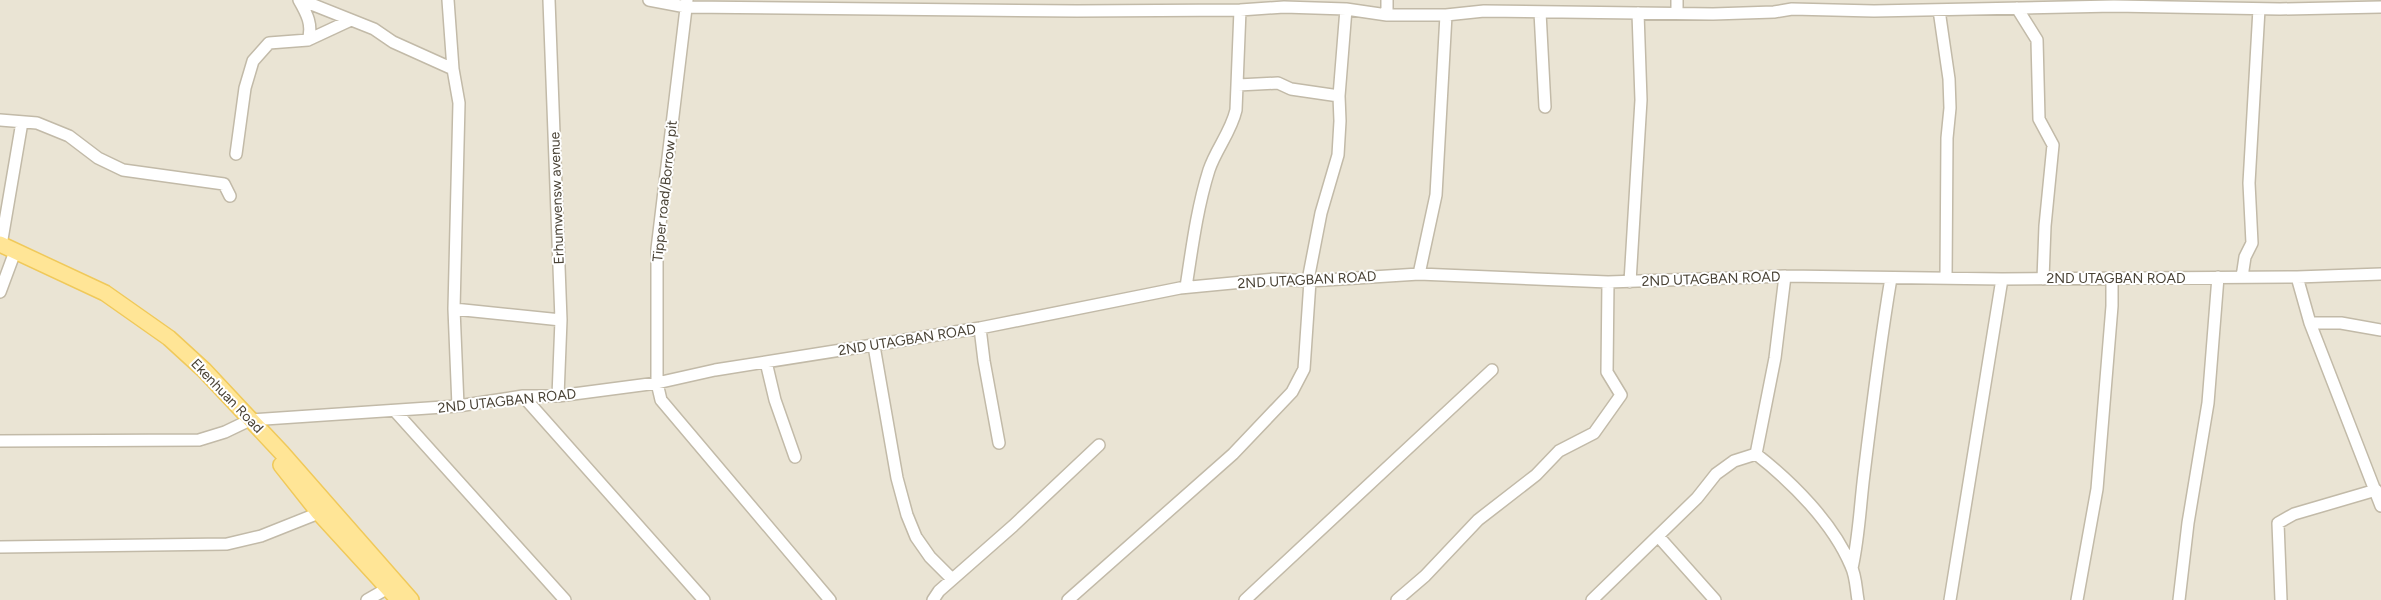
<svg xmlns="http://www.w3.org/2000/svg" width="2381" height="600" viewBox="0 0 2381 600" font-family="Figtree,sans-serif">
	<rect width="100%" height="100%" fill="#f5f1e7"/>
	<!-- residential -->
	<path fill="#eae4d4" d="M0,0H2381V600H0Z"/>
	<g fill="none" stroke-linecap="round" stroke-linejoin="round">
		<!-- minor casing -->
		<g stroke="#c2baa8" stroke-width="14">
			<path id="minor" d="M299,0C307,14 313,25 308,40
				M301,0L374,29L393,42L453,69
				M448,0L453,69L459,103L454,309L458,406
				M549,0L561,320L558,396
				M649,0L686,7L1077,11L1240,10L1284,7L1346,9L1387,15H1446L1484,11L1713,14L1774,12L1792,9L1874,11L2114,6L2280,9L2381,7
				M687,0L657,249V383L661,400L830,600
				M1387,0V15
				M1677,0V13
				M2017,8L2037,40L2039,119L2053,145L2045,226L2043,279
				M1939,10L1949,79L1950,108L1947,138L1946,278
				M1540,12L1545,107
				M1238,85L1278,83L1291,89L1339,96L1340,121L1338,155L1321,213L1308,280
				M1339,96L1346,9
				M0,120L37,123L69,136L98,158L123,170L224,184L230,196
				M236,154L245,88L253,61L269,43L308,40L351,20
				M1,245L22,122
				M1419,274L1436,195L1446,15
				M2242,277L2245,257L2252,243L2249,183L2259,9
				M2297,277L2310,323L2381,506
				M1630,282L1641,100L1638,13
				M1186,287C1192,248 1197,208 1209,170C1216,149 1231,132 1236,110L1240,10
				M0,292L13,257
				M454,309L561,320
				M2310,323H2341L2381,330
				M980,328L984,361L999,443
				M874,346L897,478L907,515L916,537L930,557L952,579
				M766,362L775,400L795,457
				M523,396L704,600
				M395,411L565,600
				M0,441L199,440L225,432L250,420L458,406L523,396H558L657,383L715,370L980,328L1180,288L1274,279L1310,281L1419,274L1608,282L1785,276L2002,279L2297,277L2381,274
				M1756,454C1792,482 1833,523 1851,566C1856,576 1856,589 1858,600
				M1658,536L1715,600
				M0,547L227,544L261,536L319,513
				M1852,568C1859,537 1860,506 1864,474C1872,408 1880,343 1891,278
				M367,600L388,588
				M933,600L939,591L1013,526L1099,445
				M1068,600L1233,454L1292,392L1304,369L1310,281
				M1245,600L1492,370
				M1397,600L1425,576L1478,520L1536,475L1559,451L1594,433L1621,395L1607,372L1608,282
				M1592,600L1697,498L1716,474L1734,461L1756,454L1775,358L1785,276
				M1950,600L2002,279
				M2077,600L2097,489L2112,306V278
				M2179,600L2188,523L2208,403L2218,277
				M2281,600L2278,523L2294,514L2376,490"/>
		</g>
		<!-- major casing -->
		<g stroke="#f0c95a" stroke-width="18">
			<path id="major" d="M0,244L105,293L169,338L204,370L282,453L411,600
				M281,465L319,513L395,596"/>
		</g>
		<!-- minor -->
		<use href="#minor" stroke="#fff" stroke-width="11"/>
		<!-- major -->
		<use href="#major" stroke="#ffe596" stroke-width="15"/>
	</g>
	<g text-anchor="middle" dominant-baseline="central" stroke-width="4" stroke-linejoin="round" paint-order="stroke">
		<!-- street labels -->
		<g font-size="14" fill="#494235" stroke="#fff">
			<text transform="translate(665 191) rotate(-84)">Tipper road/Borrow pit</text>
			<text transform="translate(557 198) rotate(-92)">Erhumwensw avenue</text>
			<text x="2116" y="278">2ND UTAGBAN ROAD</text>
			<text transform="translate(1711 279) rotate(-2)">2ND UTAGBAN ROAD</text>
			<text transform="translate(1307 280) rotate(-3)">2ND UTAGBAN ROAD</text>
			<text transform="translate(907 340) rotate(-9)">2ND UTAGBAN ROAD</text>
			<text transform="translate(227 396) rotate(46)">Ekenhuan Road</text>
			<text transform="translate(507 401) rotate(-6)">2ND UTAGBAN ROAD</text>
		</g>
	</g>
</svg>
